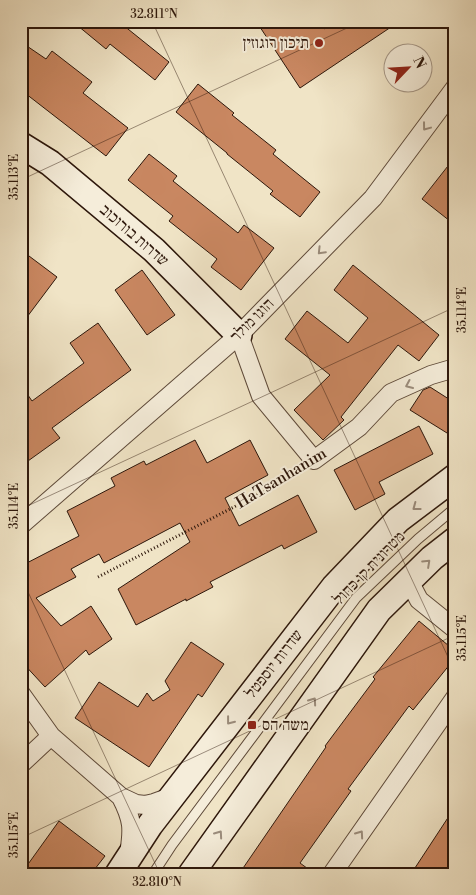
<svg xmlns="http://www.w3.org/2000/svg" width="476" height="895" viewBox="0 0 476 895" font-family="'Libre Bodoni','Frank Ruhl Libre',serif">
	<rect width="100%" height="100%" fill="#f0e4c6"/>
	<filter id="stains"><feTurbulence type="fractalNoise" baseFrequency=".004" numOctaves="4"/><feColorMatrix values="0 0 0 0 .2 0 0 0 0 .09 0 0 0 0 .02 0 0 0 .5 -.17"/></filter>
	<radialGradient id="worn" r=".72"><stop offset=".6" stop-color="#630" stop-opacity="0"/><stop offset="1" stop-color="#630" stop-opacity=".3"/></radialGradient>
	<!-- building -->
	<path fill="#c98761" stroke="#2d170b" d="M72,21H118L169,62L155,80L110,44L106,49Z
		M256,21H319L324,29L335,21H400L300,88Z
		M21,42L46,59L52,51L92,82L83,93L128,128L106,156L21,90Z
		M198,84L234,113L232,115L276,150L273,154L320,192L300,217L270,194L273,191L227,154V153L176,112Z
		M149,154L177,176L173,181L238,233L244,225L274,248L241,290L211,267L217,259L169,221L173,216L128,180Z
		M455,157V225L422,199Z
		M21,250L57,277L21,325Z
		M353,265L439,335L419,361L398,345L341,417L344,420L323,440L294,410L330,375L285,339L307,311L348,343L368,318L334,290Z
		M142,270L175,315L147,335L115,290Z
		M98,323L131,370L52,428L60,438L21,466V385L32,401L84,363L70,343Z
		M430,387L455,403V421L447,433L410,410L423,390Z
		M419,426L433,454L379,482L385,494L355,510L334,470Z
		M195,440L207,463L250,440L268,475L225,498L239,526L298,495L317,532L284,549L282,545L210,582L213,587L186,601V599L136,625L118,589L190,542L180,523L104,563L99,554L71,569L76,577L36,598L61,626L91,606L112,639L89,655L86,650L45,687L21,661V566L79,536L67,511L115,486L111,478L144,461L146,465Z
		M419,621L455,651V658L413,710L409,706L348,789L351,791L300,863L315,874H239L326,747L325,746L375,679L373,677Z
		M191,642L224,664L202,697L198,694L149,767L75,718L99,682L138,707L147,693L153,701L170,690L165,681Z
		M455,807V874H411Z
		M59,821L105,856L91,874H21Z"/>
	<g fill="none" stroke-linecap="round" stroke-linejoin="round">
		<!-- lane casing -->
		<g stroke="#5e4a3a" stroke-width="11">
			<path id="lane" d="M153,874L172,845L356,598L418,539L455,508"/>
		</g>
		<!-- street casing -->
		<g stroke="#5e4a3a" stroke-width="20">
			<path id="street" d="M239,335L261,396L314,460L359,427L391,393L431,375L455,368
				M21,525L239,335L373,198L455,88
				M409,581L419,600L455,629
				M21,694L51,736L121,797L136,804L145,805L154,803L165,799L172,794
				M21,764L51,736
				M121,797C133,820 133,829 129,854
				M332,874L455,698"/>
		</g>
		<!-- secondary casing -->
		<g stroke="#2d170b" stroke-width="28">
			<path id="secondary" d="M21,145L50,163L154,250L239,335
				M118,874L150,825L334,587L398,520L455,477
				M191,874L379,610L432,558L455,540"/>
		</g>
		<!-- path -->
		<path stroke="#2d170b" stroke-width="3" stroke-dasharray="1 2.5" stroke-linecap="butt" d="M98,577L265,491L298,470"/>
		<!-- lane -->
		<use href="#lane" stroke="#f5edda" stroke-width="9"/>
		<!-- street -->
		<use href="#street" stroke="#f5edda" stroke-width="18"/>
		<!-- secondary -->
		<use href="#secondary" stroke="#f5edda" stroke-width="25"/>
	</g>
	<!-- one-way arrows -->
	<defs><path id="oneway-chevron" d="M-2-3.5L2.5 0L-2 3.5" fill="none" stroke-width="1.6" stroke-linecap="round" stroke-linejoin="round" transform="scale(1.25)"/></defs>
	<g stroke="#9b8d7d">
		<use href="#oneway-chevron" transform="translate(426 127) rotate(127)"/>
		<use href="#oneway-chevron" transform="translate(321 251) rotate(134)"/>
		<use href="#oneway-chevron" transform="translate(409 385) rotate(156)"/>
		<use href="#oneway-chevron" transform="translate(416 507) rotate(143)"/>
		<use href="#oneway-chevron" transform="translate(427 563) rotate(-43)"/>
		<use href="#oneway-chevron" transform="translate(313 701) rotate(-55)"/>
		<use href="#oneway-chevron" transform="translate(230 721) rotate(128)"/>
		<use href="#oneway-chevron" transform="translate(219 834) rotate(-55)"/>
		<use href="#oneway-chevron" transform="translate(360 834) rotate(-55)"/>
	</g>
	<!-- ticks -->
	<path fill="none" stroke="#2d170b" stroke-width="1" stroke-opacity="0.45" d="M152,21L455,672M21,180L362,21M21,509L455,307M21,577L160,874M21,838L455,635"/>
	<!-- markers -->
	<g fill="#8f2418" stroke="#f5edda" stroke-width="2">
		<circle cx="319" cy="43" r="5"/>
		<rect x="247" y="720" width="10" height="10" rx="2.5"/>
	</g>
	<g text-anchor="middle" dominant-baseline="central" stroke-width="4" stroke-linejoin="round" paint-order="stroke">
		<!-- poi labels -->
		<g font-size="16" fill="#2d170b" stroke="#f5edda" text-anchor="end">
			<text x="309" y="43">תיכון רוגוזין</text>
			<text x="262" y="725" text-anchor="start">משה הס</text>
		</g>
		<!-- street labels -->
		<g font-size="16" fill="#2d170b" stroke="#f5edda">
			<text transform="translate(134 235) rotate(41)">שדרות בורוכוב</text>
			<text transform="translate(252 320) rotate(-45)">הוגו מולר</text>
			<text transform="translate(281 478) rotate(-31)">HaTsanhanim</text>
			<text transform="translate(369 568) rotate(-46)">מטרונית קו כחול</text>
			<text transform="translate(274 664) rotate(-52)">שדרות יוספטל</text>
		</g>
	</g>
	<!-- margin -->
	<rect width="476" height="895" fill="none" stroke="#f0e4c6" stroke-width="55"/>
	<!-- north arrow -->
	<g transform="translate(408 68) rotate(65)"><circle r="24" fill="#f5edda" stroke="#a59787"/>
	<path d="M0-4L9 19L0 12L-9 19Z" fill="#8f2418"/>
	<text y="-8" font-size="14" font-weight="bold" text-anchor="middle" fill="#2d170b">N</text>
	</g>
	<rect x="28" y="28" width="420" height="840" fill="none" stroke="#2d170b" stroke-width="2"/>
	<g font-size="12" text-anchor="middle" fill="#2d170b">
		<text x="154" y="18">32.811°N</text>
		<text transform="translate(14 177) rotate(-90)" y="4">35.113°E</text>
		<text transform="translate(462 310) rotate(-90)" y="4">35.114°E</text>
		<text transform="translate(14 506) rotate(-90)" y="4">35.114°E</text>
		<text transform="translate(462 638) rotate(-90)" y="4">35.115°E</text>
		<text transform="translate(14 835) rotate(-90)" y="4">35.115°E</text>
		<text x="157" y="886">32.810°N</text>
	</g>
	<rect width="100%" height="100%" filter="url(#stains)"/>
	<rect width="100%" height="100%" fill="url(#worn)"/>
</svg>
